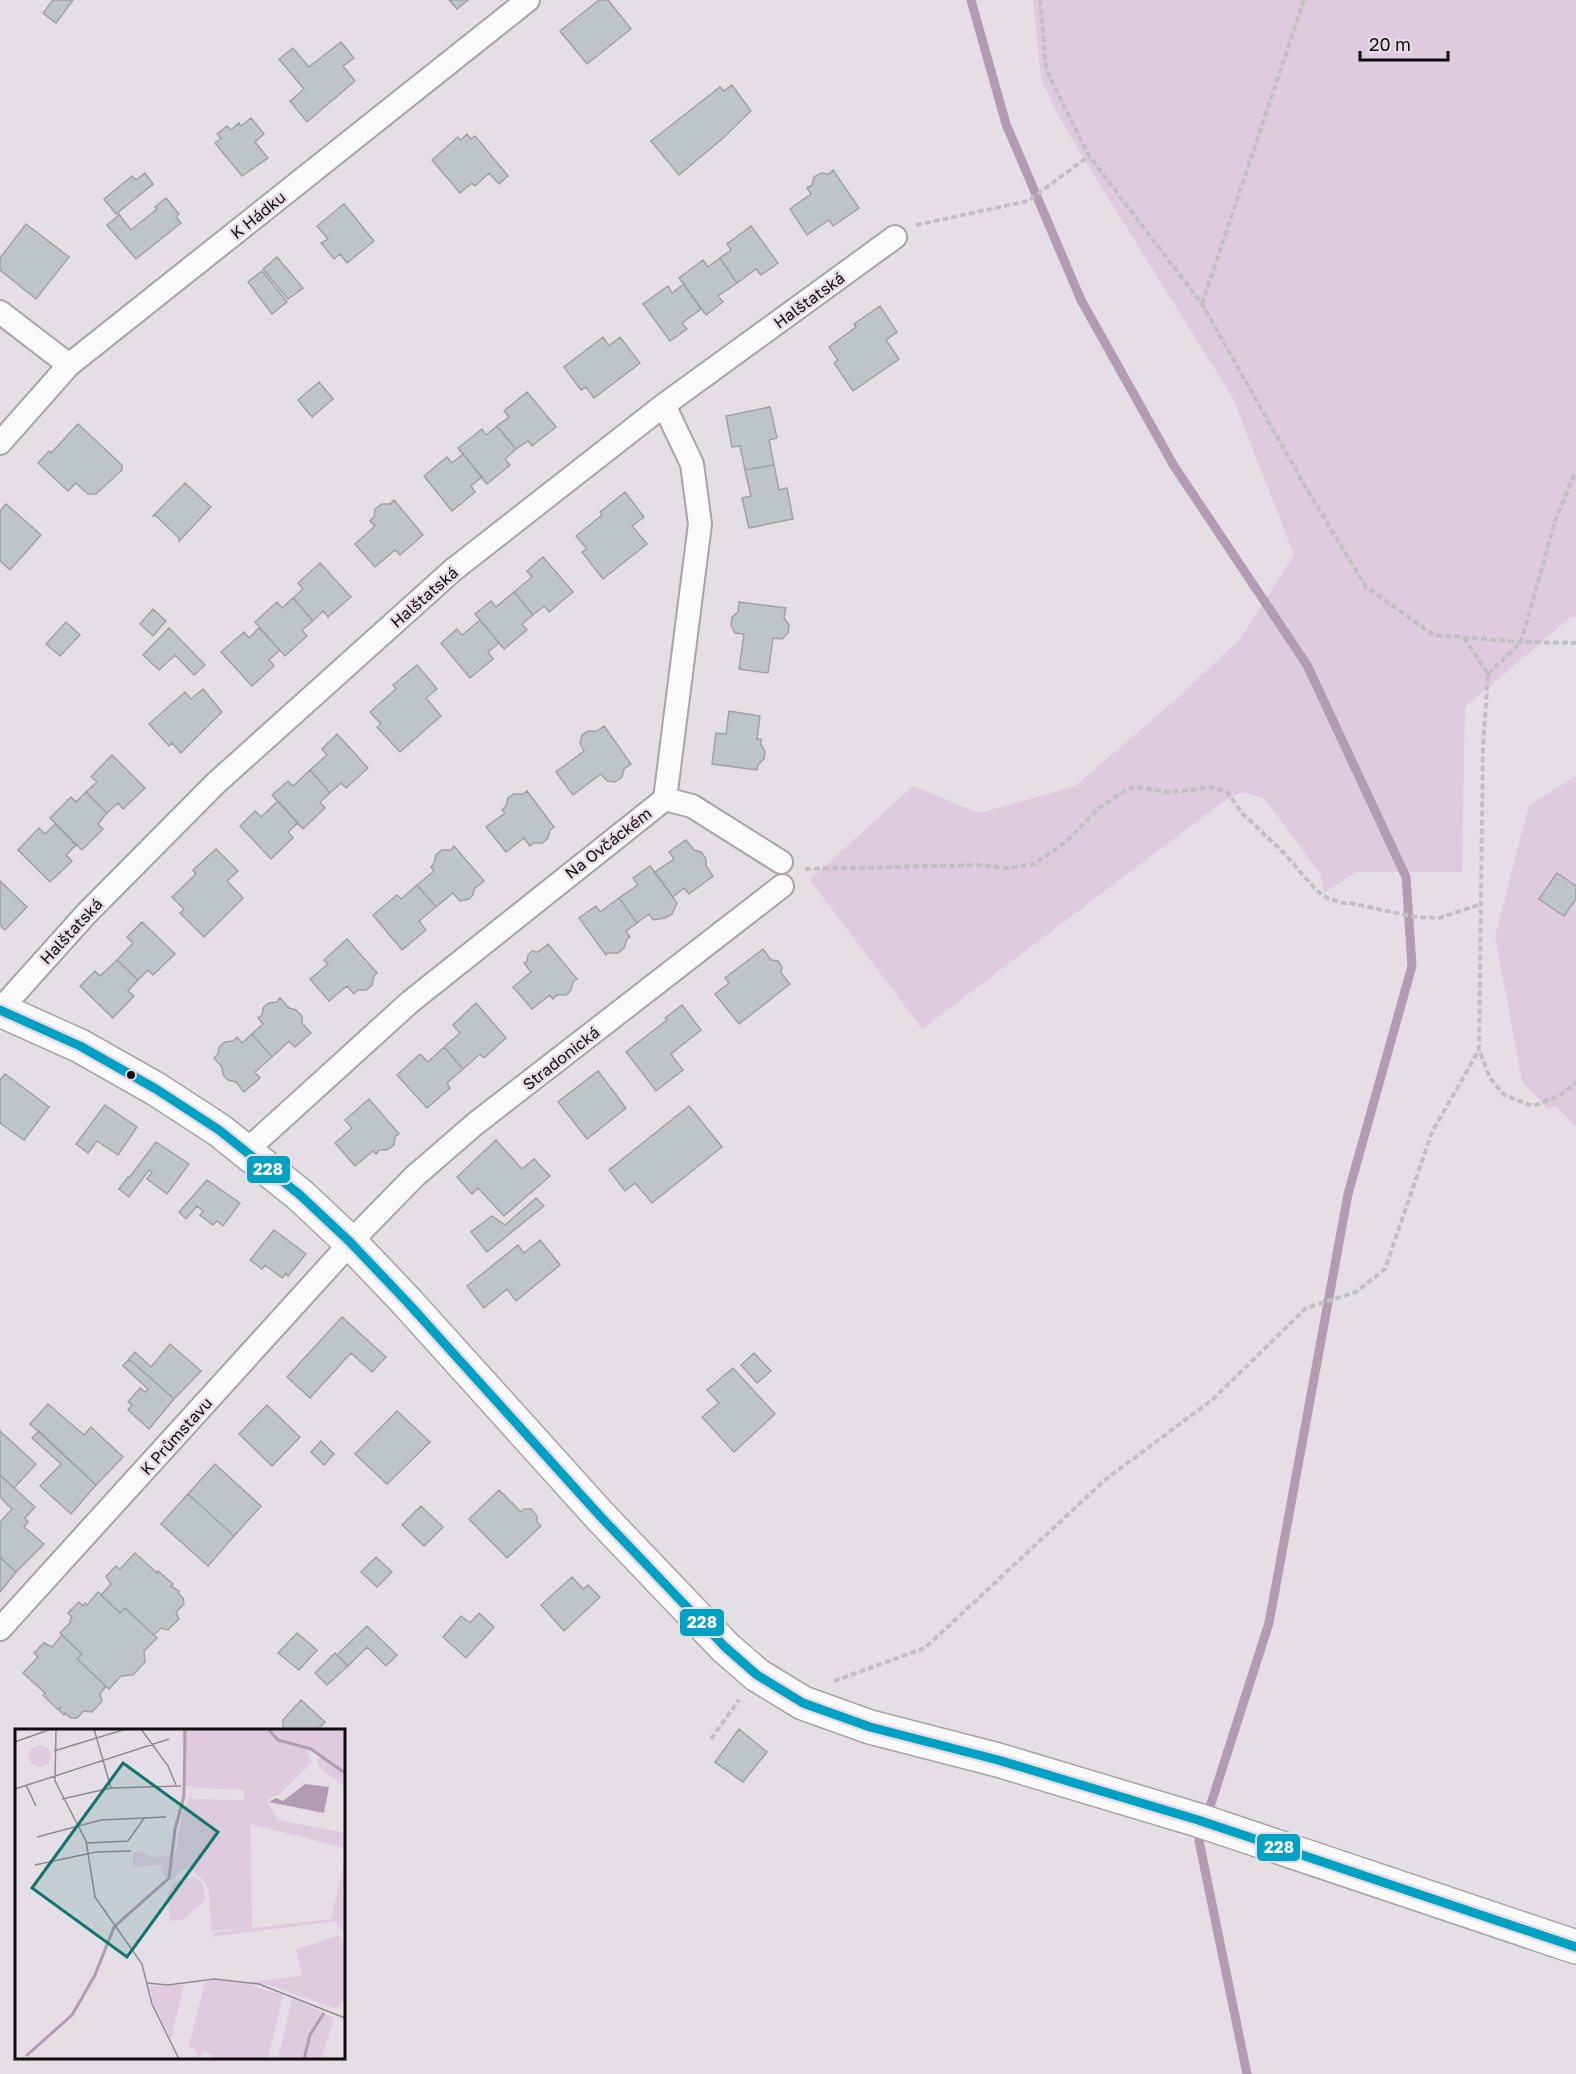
<svg xmlns="http://www.w3.org/2000/svg" width="1576" height="2074" viewBox="0 0 1576 2074" font-family="'Golos Text',sans-serif">
	<rect width="100%" height="100%" fill="#e5dfe5"/>
	<!-- green -->
	<path fill="#decbdd" d="M1033,0H1576V617H1571L1465,707L1462,872H1356L1324,893L1320,874L1265,799L1242,792L1223,802L922,1029L810,880L913,786L979,813L1074,787L1172,703L1240,639L1294,555L1233,398L1087,164L1060,119L1041,80Z
		M1576,776V1127L1556,1106L1548,1109L1522,1081L1495,936L1529,805Z"/>
	<g fill="none" stroke-linecap="round" stroke-linejoin="round">
		<!-- stream -->
		<path stroke="#b39bb1" stroke-width="9" d="M971,0L1006,124L1081,300L1174,466L1307,665L1406,877L1412,966L1348,1194L1269,1623L1199,1841L1247,2074"/>
	</g>
	<!-- building -->
	<path fill="#bdc5c9" stroke="#a1a1a4" stroke-width="1.5" d="M53,0H73L56,23L43,13Z
		M449,0H468L457,9Z
		M599,0H608L631,29L587,64L560,31Z
		M341,42L354,58L343,66L355,81L307,122L290,101L304,89L279,59L293,48L309,67Z
		M732,85L751,111L722,139L679,175L651,141L720,87L724,91Z
		M251,118L264,134L255,142L268,158L242,176L215,143L221,138L217,134L227,126L231,130L239,123L241,126Z
		M467,134L471,139L475,136L508,176L499,184L489,173L475,186L472,183L460,193L432,160L458,137L461,140Z
		M833,170L859,208L833,226L829,220L807,235L790,209L811,194L807,188L812,185L814,177L821,173L829,174Z
		M145,173L153,184L116,214L104,199L132,176L136,180Z
		M166,198L179,214L176,217L181,223L136,259L107,225L118,216L119,214L131,230L157,209L155,207Z
		M344,204L374,241L347,263L340,254L334,259L321,243L328,239L317,226Z
		M26,224L69,257L36,299L0,270V258Z
		M751,226L778,263L761,275L756,269L737,283L720,258L731,250L727,244Z
		M277,257L303,288L288,299L263,269Z
		M720,258L737,283L718,296L723,302L706,315L679,278L703,260L708,267Z
		M262,271L287,302L272,314L248,282Z
		M684,284L701,309L682,323L687,329L670,341L643,304L668,286L672,293Z
		M880,306L897,332L886,340L899,359L853,391L834,363L838,360L829,347L856,327L854,324Z
		M603,337L609,346L620,337L640,363L594,398L586,387L581,390L564,367Z
		M319,382L333,399L312,417L298,400Z
		M527,392L556,427L532,446L528,441L516,449L497,426L509,417L504,411Z
		M770,407L777,438L769,440L774,465L745,470L740,446L732,447L726,416Z
		M78,424L122,465V470L96,494H88L76,483L68,491L38,463L49,451L51,453Z
		M497,426L516,449L505,459L510,465L487,484L458,448L482,429L486,435Z
		M463,454L482,477L471,486L475,492L452,511L424,476L447,457L452,463Z
		M774,465L779,490L787,488L793,519L749,528L742,498L751,496L745,470Z
		M185,483L211,507L179,541V538L156,516H153Z
		M625,492L644,517L632,526L647,544L603,579L582,552L587,549L576,536L602,515L600,512Z
		M394,500L423,535L400,555L395,550L375,567L355,544L375,526L370,521L374,517L375,509L382,504H390Z
		M6,504L41,535L10,570L0,561V511Z
		M543,557L573,592L549,612L544,606L533,615L514,592L532,577L527,571Z
		M320,563L351,597L328,617L323,611L313,621L293,598L303,589L298,583Z
		M514,592L533,615L522,624L527,630L504,649L475,614L491,601L496,607Z
		M293,598L313,621L302,630L307,636L285,656L255,622L277,602L282,608Z
		M739,602L786,608L784,618L789,625L788,633L782,639L773,638L768,673L739,669L744,634L735,633L731,625L732,617L738,612Z
		M153,609L166,621L153,636L140,624Z
		M480,620L499,643L488,652L493,659L470,678L441,643L457,629L462,635Z
		M66,622L80,635L60,656L46,644Z
		M169,628L205,665L194,675L175,655L159,670L143,655Z
		M259,628L280,650L269,660L274,666L252,686L221,652L244,632L249,638Z
		M417,665L437,689L426,698L441,716L400,752L377,727L381,724L370,712L396,689L393,685Z
		M203,689L222,712L181,753L172,743L169,746L149,724L185,692L191,699Z
		M729,711L760,716L757,739H761V744L765,752L764,759L758,765L757,770L712,764L716,733L726,734Z
		M604,726L631,764L624,769L622,777L615,782L607,781L601,774L573,795L556,772L584,751L580,744L582,735L588,731H597Z
		M337,734L368,768L346,788L341,783L330,793L310,770L327,755L322,749Z
		M112,755L145,788L123,809L118,803L107,813L86,792L97,782L91,777Z
		M310,770L330,793L320,802L325,808L303,829L272,795L288,781L293,786Z
		M527,791L554,827L550,830L548,838L542,843H534L530,846L524,838L506,852L486,827L505,813L502,810L506,806L508,798L514,794H523Z
		M86,792L107,813L98,824L103,829L82,850L50,818L71,797L76,802Z
		M278,801L298,823L288,832L293,838L271,859L240,826L255,811L261,817Z
		M55,824L76,845L66,855L72,861L50,882L18,850L39,828L45,834Z
		M686,840L694,850L701,852L706,859V866L713,876L689,894L684,888L673,897L655,872L674,859L669,852Z
		M454,846L484,881L474,889L473,895L469,899L460,901L453,893L436,907L417,885L434,871L431,867L434,863L436,855L442,850H451Z
		M216,849L238,871L227,881L243,898L204,937L180,913L184,909L172,897L196,874L193,870Z
		M650,866L677,903L672,914L665,918L653,920L649,914L637,923L619,898L638,885L633,878Z
		M1557,873L1576,886V899L1564,916L1539,899Z
		M0,881L27,907L5,930L0,925Z
		M417,885L436,907L419,921L426,930L402,950L373,915L397,895L401,899Z
		M619,898L637,923L626,931L630,937L627,939L624,948L618,953H608L606,955L579,918L596,906L600,912Z
		M142,922L175,954L153,975L148,970L138,980L117,960L133,943L127,937Z
		M347,939L377,973L374,976L372,985L366,990H358L354,994L347,986L329,1001L310,979L328,964L324,960Z
		M548,944L577,979L573,982L571,990L566,995H557L553,999L550,995L532,1009L513,987L531,972L524,963L527,961L528,955L532,951L538,952Z
		M763,949L771,960L778,961L782,967L781,973L790,984L739,1024L715,994L729,983L725,978Z
		M117,960L138,980L128,991L134,996L113,1018L80,986L95,971L100,976Z
		M280,998L289,1008L296,1010L302,1016V1023L311,1033L295,1047L289,1041L272,1057L252,1034L263,1024L258,1018L262,1015L263,1008L269,1003L277,1002Z
		M476,1003L506,1038L484,1058L480,1054L463,1069L444,1047L460,1033L453,1025Z
		M682,1005L701,1030L671,1054L683,1070L656,1091L626,1052L667,1020L665,1018Z
		M252,1034L272,1057L255,1072L260,1078L244,1092L236,1082L228,1080L223,1075L222,1067L214,1058L218,1054L219,1047L225,1042L233,1041L237,1037L242,1043Z
		M444,1047L463,1069L447,1083L450,1088L427,1108L397,1075L420,1054L428,1062Z
		M598,1071L626,1108L587,1139L558,1102Z
		M5,1074L49,1107L24,1140L0,1123V1080Z
		M369,1099L399,1134L395,1137L394,1145L387,1150H379L376,1154L373,1151L355,1166L335,1143L352,1128L345,1120Z
		M105,1105L137,1127L118,1155L97,1141L88,1153L76,1144Z
		M689,1106L722,1147L652,1203L635,1183L625,1191L609,1170Z
		M496,1140L522,1169L534,1159L550,1176L504,1216L478,1188L472,1194L457,1177Z
		M156,1142L189,1164L167,1194L147,1179L152,1172L149,1170L129,1197L119,1189L128,1177L129,1178Z
		M207,1180L240,1203L223,1226L217,1221L213,1225L200,1215L203,1211L197,1206L186,1219L179,1212Z
		M536,1198L544,1206L487,1252L471,1232L492,1216L505,1225Z
		M274,1230L306,1254L288,1276L286,1273L282,1278L265,1265L262,1269L250,1260Z
		M540,1240L560,1265L516,1301L507,1289L484,1308L467,1286L518,1245L524,1253Z
		M342,1317L386,1357L372,1372L351,1353L310,1398L287,1377Z
		M170,1344L201,1371L174,1399L129,1359L135,1352L151,1367Z
		M754,1353L771,1371L757,1383L741,1365Z
		M129,1359L174,1399L149,1429L128,1410L132,1405L128,1402L140,1388L145,1392L148,1389L123,1366Z
		M733,1368L775,1414L734,1452L702,1417L719,1403L707,1390Z
		M48,1404L84,1435L91,1427L123,1457L96,1485L30,1424Z
		M267,1405L300,1437L272,1466L239,1434Z
		M397,1411L430,1442L387,1484L355,1454Z
		M0,1431L36,1464L14,1488L0,1475Z
		M39,1431L96,1485L71,1514L40,1486L61,1464L32,1438Z
		M321,1441L334,1454L324,1465L311,1452Z
		M215,1464L261,1506L234,1536L188,1494Z
		M0,1475L35,1507L25,1518L28,1522L24,1527L44,1544L16,1572L0,1557V1522L12,1509L0,1497Z
		M499,1490L521,1512L524,1509H531L537,1516V1522L541,1526L507,1558L469,1519Z
		M188,1494L234,1536L208,1566L161,1524Z
		M421,1506L443,1527L424,1546L402,1525Z
		M135,1553L157,1573L158,1571L173,1584L171,1586L179,1591L178,1593L183,1598L184,1604L176,1612L179,1619L168,1630L161,1628L154,1635L125,1608L120,1613L101,1595L111,1584L106,1576L116,1566L120,1569Z
		M0,1557L16,1572L0,1592Z
		M376,1557L392,1572L377,1587L361,1572Z
		M572,1577L583,1589L588,1585L600,1597L564,1631L541,1605Z
		M98,1592L120,1613L125,1608L157,1638L144,1651L145,1662L133,1675L121,1676L109,1689L77,1659L82,1654L60,1633L71,1622L70,1620L72,1617L68,1613L79,1602L83,1606L85,1603L87,1605Z
		M479,1613L494,1627L466,1658L443,1637L461,1616L470,1623Z
		M367,1626L397,1655L386,1666L367,1647L348,1666L337,1655Z
		M297,1633L317,1650L299,1670L278,1653Z
		M62,1635L82,1654L77,1659L106,1686L100,1694L102,1701L92,1712L84,1711L77,1718H71L65,1713L64,1715L59,1710L60,1708L57,1709L43,1695L45,1693L23,1673L38,1657L34,1653L44,1643L52,1647Z
		M335,1653L348,1666L327,1685L315,1673Z
		M301,1700L325,1722L317,1730H283V1720Z
		M739,1729L767,1752L743,1782L715,1762Z"/>
	<g fill="none" stroke-linecap="round" stroke-linejoin="round">
		<!-- street casing -->
		<g stroke="#a7a3a7" stroke-width="26">
			<path id="street" d="M0,312L69,365
				M0,443L69,365L528,0
				M665,799L692,806L781,862
				M0,1010L86,914L216,783L453,570L664,405L895,237
				M246,1151L410,1002L665,799L700,524L692,464L664,405
				M0,1629L365,1227L415,1176L475,1124L782,886"/>
		</g>
		<!-- secondary casing -->
		<g stroke="#a7a3a7" stroke-width="36">
			<path id="secondary" d="M0,1010L80,1046L156,1089L219,1130L300,1195L350,1242L407,1302L600,1516L725,1647L757,1675L803,1703L870,1727L998,1760L1198,1820L1576,1947"/>
		</g>
		<!-- path -->
		<path stroke="#c2c0c2" stroke-width="4" stroke-dasharray="6 3" stroke-linecap="butt" d="M1040,0L1046,69L1089,156L1202,304L1305,486L1366,587L1434,635L1521,642L1576,643
			M916,225L1028,201L1089,156
			M1202,304L1304,0
			M1464,638L1488,674L1483,745L1479,1050L1490,1078L1504,1095L1533,1106L1559,1096L1576,1083
			M1488,674L1521,642L1556,518L1576,471
			M805,869L977,865L1009,868L1034,864L1066,842L1098,809L1127,789L1137,787L1166,792L1184,791L1212,787L1227,792L1242,813L1285,854L1316,890L1327,898L1343,903H1350L1415,917L1439,918L1481,904
			M834,1681L925,1648L1106,1479L1212,1400L1306,1308L1356,1292L1385,1269L1432,1132L1479,1050
			M711,1739L739,1700"/>
		<!-- street -->
		<use href="#street" stroke="#fbfafb" stroke-width="22"/>
		<!-- secondary -->
		<use href="#secondary" stroke="#fbfafb" stroke-width="33"/>
		<!-- bus-1 casing -->
		<g stroke="#e8dce7" stroke-width="14">
			<path id="bus-1" d="M0,1010L80,1046L156,1089L219,1130L300,1195L350,1242L407,1302L600,1516L725,1647L757,1675L803,1703L870,1727L998,1760L1198,1820L1576,1947"/>
		</g>
		<!-- bus-1 -->
		<use href="#bus-1" stroke="#01a1c4" stroke-width="9"/>
	</g>
	<!-- markers -->
	<circle fill="#100c10" stroke="#e8dce7" stroke-width="2" cx="131" cy="1075" r="5"/>
	<g text-anchor="middle" dominant-baseline="central" stroke-width="5" stroke-linejoin="round" paint-order="stroke">
		<!-- street labels -->
		<g font-size="16" fill="#100c10" stroke="#e8dce7">
			<text transform="translate(258 215) rotate(-39)">K Hádku</text>
			<text transform="translate(809 300) rotate(-36)">Halštatská</text>
			<text transform="translate(424 597) rotate(-41)">Halštatská</text>
			<text transform="translate(608 843) rotate(-38)">Na Ovčáckém</text>
			<text transform="translate(71 931) rotate(-47)">Halštatská</text>
			<text transform="translate(561 1058) rotate(-38)">Stradonická</text>
			<text transform="translate(176 1436) rotate(-48)">K Průmstavu</text>
		</g>
	</g>
	<!-- overview -->
	<g transform="translate(15 1729)">
		<rect width="330" height="330" fill="#e5dfe5"/>
		<path d="M167,0H325L330,4V58L305,39L302,30L308,27L297,19L291,21L297,33L264,66L254,69L253,74L263,91L326,103L330,106L329,119L235,95L237,199L196,202L194,161L187,150L175,140L165,141L158,151L148,146V136L118,137V123L128,122L138,129L161,124L167,85L179,57H171ZM178,59L229,61V71L176,70ZM14 27a11 11 0 1 1 22 0a11 11 0 1 1-22 0ZM330,129V206L320,192L196,208L203,203L316,190ZM180,148L188,155L190,171L168,191L155,192L152,166L157,156L165,150ZM325,206L330,212V270L325,277L319,279L257,257L235,253L287,247L281,221ZM200,251L236,256L268,266L253,330H196L197,325L190,322L184,329L179,318L173,320L190,253ZM169,256L156,310L138,274L135,257ZM277,269L319,289L306,330H263Z" fill="#decbdd" fill-rule="evenodd"/>
		<path d="M290,55L314,58L309,84L254,73L261,69L268,72Z" fill="#b39bb1"/>
		<path fill="none" stroke="#b39bb1" stroke-width="3" d="M253,0L263,11L296,20L330,44M11,327L57,286L80,246L99,198L154,149L160,100L169,67L170,0M289,330L295,306L309,284"/>
		<path fill="none" stroke="#908b90" stroke-width="1.5" d="M41,0L40,52L71,112L80,168L127,235L137,275L164,330M79,0L96,59M126,0L153,37L161,56M0,13L36,0M39,22L111,0M11,56L21,77M0,60L154,10M47,70L96,59L166,57M22,108L86,91L151,88M72,114L113,112L130,88M20,136L81,123L116,122M132,254L153,256L199,250L244,255L330,289"/>
		<path fill="#0f766e" fill-opacity="0.15" stroke="#0f766e" stroke-width="3" d="M108,34L203,103L112,228L17,159Z"/>
		<rect width="330" height="330" fill="none" stroke="#100c10" stroke-width="3"/>
	</g>
	<g stroke="#e8dce7" stroke-width="2">
		<rect x="246" y="1155" width="45" height="29" rx="6" fill="#01a1c4"/>
		<rect x="679" y="1608" width="46" height="29" rx="6" fill="#01a1c4"/>
		<rect x="1256" y="1833" width="45" height="29" rx="6" fill="#01a1c4"/>
	</g>
	<g font-size="16" text-anchor="middle" font-weight="bold" fill="#fff">
		<text x="268" y="1175">228</text>
		<text x="702" y="1628">228</text>
		<text x="1279" y="1853">228</text>
	</g>
	<!-- scale -->
	<path d="M1360 51v9h88v-9" fill="none" stroke="#100c10" stroke-width="3"/>
	<text x="1369" y="51" font-size="18" fill="#100c10" stroke="#e8dce7" stroke-width="4.5" paint-order="stroke">20 m</text>
</svg>
